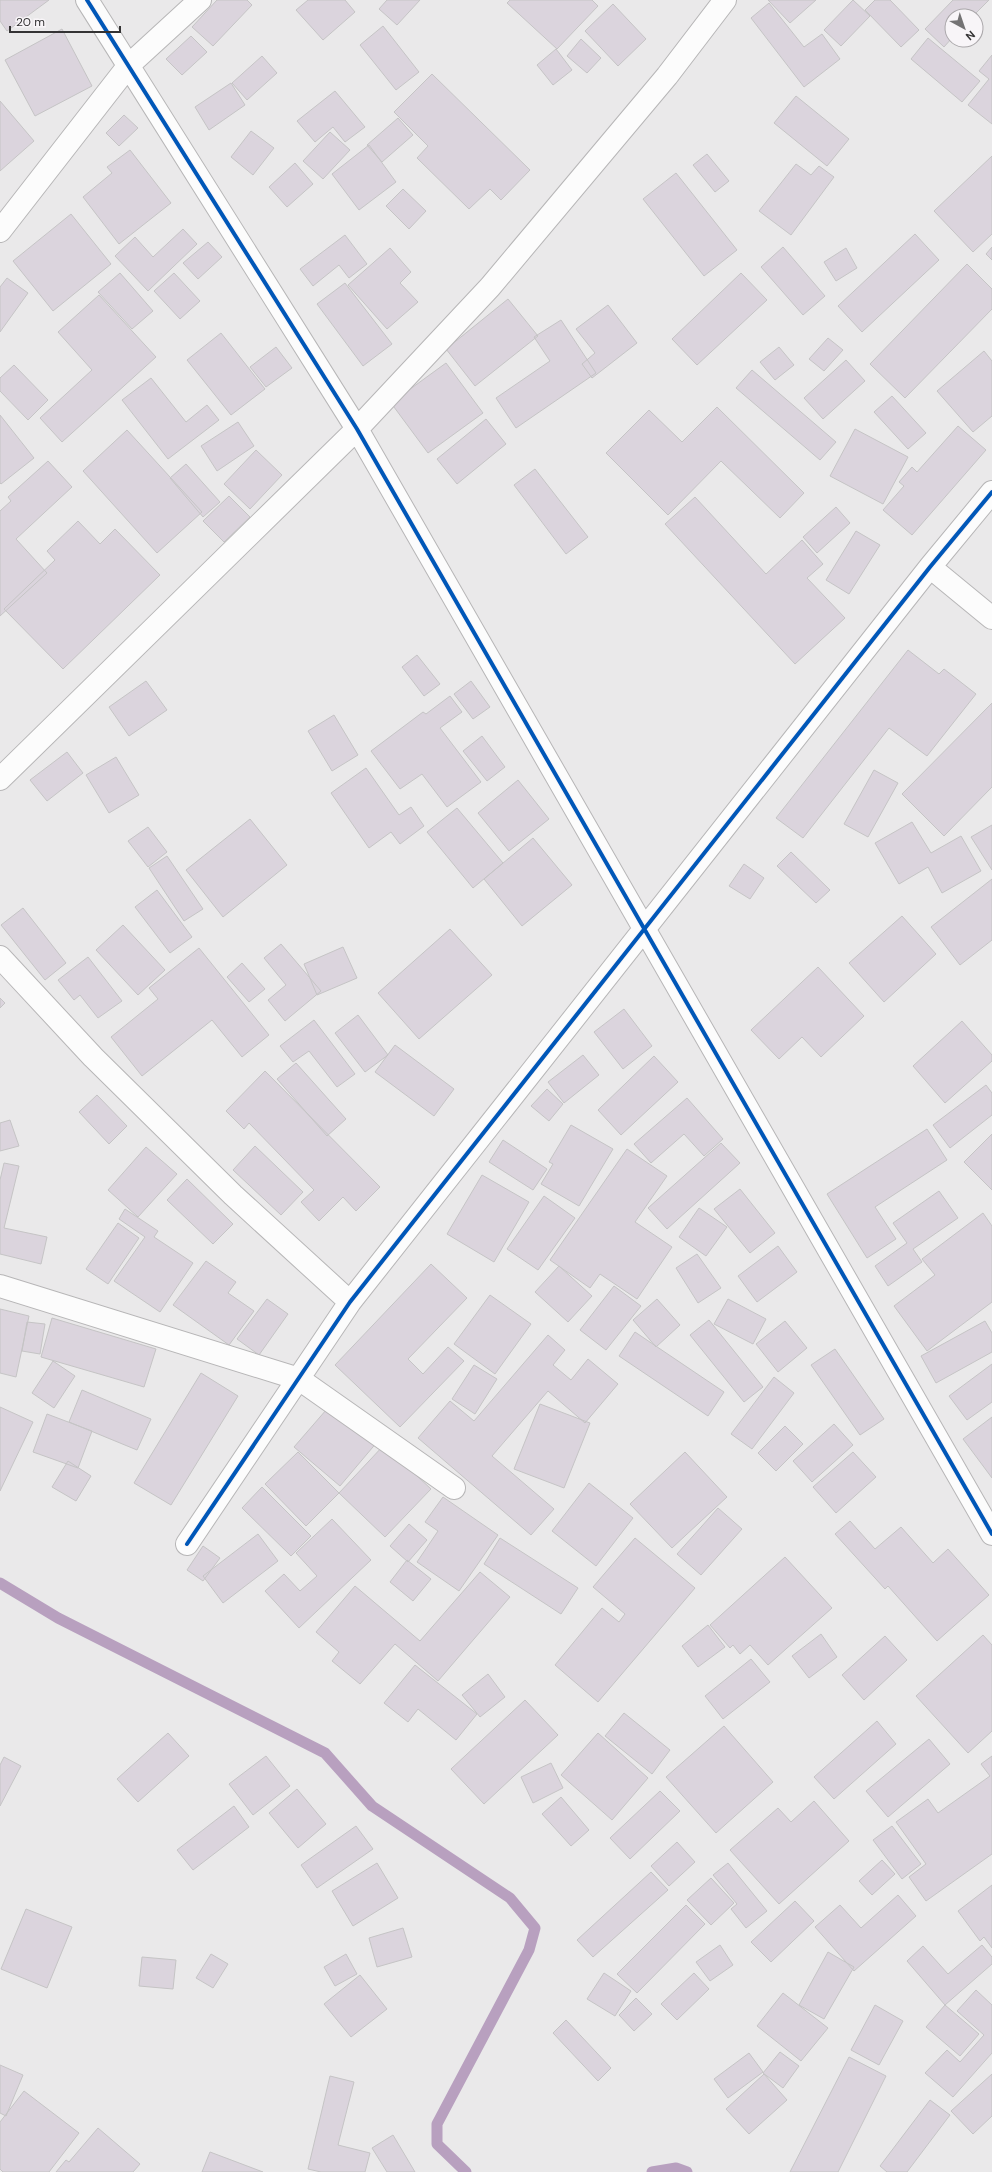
<svg xmlns="http://www.w3.org/2000/svg" width="992" height="2172" viewBox="0 0 992 2172" font-family="'DM Sans',sans-serif">
	<rect width="100%" height="100%" fill="#eae9ea"/>
	<g fill="none" stroke-linecap="round" stroke-linejoin="round">
		<!-- stream -->
		<path stroke="#b8a0bf" stroke-width="11" d="M0,1583L58,1618L325,1753L372,1806L510,1898L535,1928L529,1950L437,2124V2144L466,2172
			M652,2172L676,2168L687,2172"/>
	</g>
	<!-- building -->
	<path fill="#dbd4dd" stroke="#c5c4c5" d="M0,0H49L7,31L0,21Z
		M217,0H247L252,5L213,46L192,27Z
		M308,0H345L355,12L323,40L296,10Z
		M387,0H420L397,25L379,9Z
		M510,0H592L598,6L557,49L507,3Z
		M768,0H816L790,23Z
		M853,0L870,16L841,46L824,30Z
		M875,0H890L919,30L901,47L865,10Z
		M953,0H989L973,16H952V38L944,47L925,29Z
		M769,3L804,47L822,34L840,59L804,87L751,18Z
		M613,4L646,39L618,66L585,31Z
		M383,26L419,72L396,90L360,45Z
		M62,29L92,86L35,116L5,60Z
		M191,36L207,52L182,75L166,59Z
		M928,38L980,81L962,102L911,59Z
		M581,39L601,58L587,73L567,56Z
		M556,49L572,70L553,85L537,65Z
		M992,55V124L968,105L989,79L979,71Z
		M262,56L277,73L247,100L232,83Z
		M432,74L530,170L501,200L490,189L469,209L417,158L428,146L394,112Z
		M231,83L245,105L209,130L195,107Z
		M335,91L365,127L345,142L333,127L315,142L297,121Z
		M796,96L849,139L827,166L774,123Z
		M0,101L34,141L0,171Z
		M124,115L138,128L119,146L106,133Z
		M398,118L413,135L382,162L367,145Z
		M251,131L274,148L253,175L231,157Z
		M330,132L350,150L323,179L303,161Z
		M369,145L396,182L359,210L332,174Z
		M130,150L171,203L119,244L83,197L112,173L107,167Z
		M707,154L729,181L715,192L693,165Z
		M992,156V234L973,252L934,211Z
		M295,163L313,184L287,207L269,187Z
		M796,164L811,175L819,166L834,177L791,235L759,211Z
		M676,173L737,250L704,276L643,199Z
		M403,189L426,211L409,229L386,206Z
		M71,214L111,264L53,311L13,261Z
		M183,229L197,244L148,291L115,256L135,237L153,257Z
		M915,234L939,260L862,332L838,306Z
		M345,235L367,264L349,278L339,265L313,286L300,269Z
		M208,242L222,257L198,279L183,263Z
		M783,247L825,296L803,315L761,267Z
		M992,247V260L986,254Z
		M390,248L411,272L400,283L418,302L387,329L348,285Z
		M846,248L857,268L836,281L824,262Z
		M967,264L992,289V309L905,398L870,364Z
		M120,273L153,311L132,329L98,292Z
		M174,273L200,301L180,319L154,291Z
		M741,273L767,300L697,365L672,339Z
		M7,278L28,293L0,332V287Z
		M345,283L392,344L363,366L317,304Z
		M99,295L156,357L62,442L40,418L92,370L58,332Z
		M508,299L538,336L475,386L446,349Z
		M608,305L637,343L592,378L582,364L595,353L576,329Z
		M561,320L596,373L516,428L496,398L550,361L534,337Z
		M221,333L265,389L231,415L187,360Z
		M828,338L843,350L824,371L809,359Z
		M276,347L292,368L266,387L250,367Z
		M779,347L794,365L775,380L760,362Z
		M984,351L992,361V416L973,432L937,391Z
		M846,360L865,381L823,419L804,398Z
		M446,363L483,413L428,453L391,403Z
		M14,365L48,400L28,420L0,391V378Z
		M752,370L836,442L820,460L736,388Z
		M151,378L186,422L207,405L219,420L168,459L122,400Z
		M892,396L926,433L908,449L874,412Z
		M717,407L804,493L780,518L721,461L668,515L606,453L649,410L682,442Z
		M0,415L34,458L1,484L0,483Z
		M486,419L506,444L457,484L437,459Z
		M238,422L254,446L217,471L201,446Z
		M958,426L986,450L912,535L883,510L904,486L899,482L912,467L917,472Z
		M855,429L908,457L883,504L830,476Z
		M127,430L202,512L157,553L83,471Z
		M256,450L282,475L250,509L224,484Z
		M48,461L72,487L16,539L47,573L0,616V511L11,501L8,497Z
		M186,464L220,502L203,517L170,478Z
		M535,469L588,537L566,554L514,485Z
		M229,496L250,517L224,542L203,521Z
		M695,497L766,574L802,540L823,564L807,578L845,618L795,664L665,524Z
		M836,507L850,523L817,553L803,537Z
		M78,521L100,544L115,529L160,575L63,669L4,609L55,560L47,551Z
		M856,531L880,545L849,594L826,580Z
		M908,650L939,674L944,669L976,694L927,756L889,728L803,838L776,818Z
		M417,655L440,684L424,696L402,667Z
		M146,681L167,710L129,736L109,707Z
		M471,681L490,707L473,719L454,694Z
		M450,696L462,712L440,728L481,782L447,807L422,774L400,789L371,751L423,712L426,714Z
		M992,703V787L944,836L902,794Z
		M334,715L358,755L332,771L308,731Z
		M482,736L505,767L487,781L463,751Z
		M67,752L83,773L47,801L30,780Z
		M116,757L139,795L109,813L86,775Z
		M366,768L399,815L411,807L424,826L400,844L391,832L369,848L331,793Z
		M874,770L898,783L868,837L844,824Z
		M518,780L549,819L509,851L478,813Z
		M457,808L503,863L473,888L427,832Z
		M250,819L287,865L223,917L186,870Z
		M912,822L931,853L961,836L981,871L942,893L928,867L899,884L875,843Z
		M992,825V870L971,837Z
		M148,827L167,852L148,867L128,841Z
		M533,838L572,885L522,926L484,879Z
		M791,852L830,890L816,903L777,866Z
		M167,856L203,909L184,921L149,868Z
		M744,864L764,878L750,899L729,886Z
		M992,879V940L960,965L931,927Z
		M157,890L192,937L170,953L135,907Z
		M23,908L66,963L45,980L1,925Z
		M902,916L936,954L884,1002L849,963Z
		M123,925L165,970L138,995L96,950Z
		M450,929L492,975L419,1039L378,993Z
		M281,944L321,991L285,1021L268,1000L286,985L264,958Z
		M343,947L357,978L317,995L304,964Z
		M199,948L269,1035L242,1057L212,1020L142,1076L111,1037L158,999L149,988Z
		M88,957L122,1001L98,1018L80,995L74,1000L58,980Z
		M242,963L265,989L249,1002L227,977Z
		M818,967L864,1016L821,1057L802,1037L779,1059L751,1030Z
		M0,998L5,1003L0,1008Z
		M624,1009L652,1046L623,1069L594,1032Z
		M358,1015L388,1055L365,1072L335,1033Z
		M314,1020L355,1074L337,1087L309,1051L293,1062L280,1046Z
		M962,1021L992,1055V1061L945,1103L913,1066Z
		M395,1045L454,1089L434,1116L375,1072Z
		M583,1055L599,1075L564,1103L548,1082Z
		M654,1056L678,1082L621,1135L598,1110Z
		M296,1063L346,1119L327,1136L277,1079Z
		M265,1071L380,1187L356,1211L343,1197L319,1221L301,1202L314,1190L249,1123L244,1129L226,1111Z
		M986,1085L992,1093V1115L950,1148L933,1125Z
		M547,1089L563,1104L549,1121L531,1106Z
		M97,1095L127,1126L109,1144L79,1112Z
		M687,1098L723,1139L704,1156L684,1134L651,1163L634,1144Z
		M10,1120L19,1146L0,1151V1123Z
		M571,1125L613,1149L579,1206L541,1184L553,1164L549,1162Z
		M927,1129L947,1160L875,1207L896,1239L867,1258L827,1194Z
		M992,1134V1190L964,1162Z
		M503,1140L547,1169L533,1190L489,1162Z
		M721,1143L740,1163L667,1229L648,1208Z
		M255,1146L303,1192L281,1215L233,1170Z
		M146,1147L177,1174L138,1217L108,1190Z
		M627,1149L667,1176L635,1222L672,1247L637,1299L600,1274L590,1288L550,1260Z
		M4,1163L19,1166L4,1228L47,1237L41,1264L0,1254V1180Z
		M482,1175L529,1202L494,1262L447,1234Z
		M187,1179L233,1224L213,1244L167,1200Z
		M740,1189L775,1233L750,1253L714,1209Z
		M939,1191L958,1218L913,1249L922,1262L888,1286L875,1266L907,1243L893,1223Z
		M544,1196L575,1218L538,1270L507,1249Z
		M699,1208L727,1227L706,1256L679,1237Z
		M125,1209L158,1231L154,1237L193,1263L160,1312L114,1281L145,1237L119,1219Z
		M983,1213L992,1226V1302L927,1351L894,1306L935,1275L922,1259Z
		M118,1223L139,1238L108,1284L86,1269Z
		M778,1246L797,1272L757,1302L738,1276Z
		M697,1254L721,1288L698,1303L676,1268Z
		M206,1261L236,1282L228,1293L254,1311L229,1345L173,1305Z
		M431,1264L467,1298L408,1359L423,1374L448,1347L464,1361L400,1427L335,1365Z
		M559,1266L592,1296L568,1322L535,1292Z
		M614,1286L641,1306L606,1350L580,1330Z
		M490,1295L531,1324L495,1374L454,1344Z
		M267,1299L288,1314L259,1355L237,1339Z
		M657,1299L680,1325L656,1347L633,1320Z
		M728,1299L766,1319L753,1344L714,1324Z
		M0,1309L29,1316L16,1377L0,1373Z
		M52,1318L156,1349L144,1387L41,1357Z
		M709,1320L763,1387L744,1402L690,1335Z
		M785,1321L807,1348L778,1372L756,1344Z
		M985,1321L992,1333V1352L936,1383L921,1356Z
		M27,1322L45,1324L40,1354L22,1351Z
		M635,1332L724,1392L708,1416L619,1356Z
		M548,1335L565,1350L553,1365L571,1380L588,1359L618,1384L585,1423L548,1391L492,1456L554,1509L531,1535L418,1438L450,1401L474,1421Z
		M835,1349L884,1419L860,1435L811,1365Z
		M53,1361L75,1376L54,1408L32,1393Z
		M992,1364V1402L967,1420L949,1396Z
		M474,1365L497,1379L475,1414L452,1399Z
		M201,1373L238,1396L171,1505L134,1483Z
		M774,1377L794,1393L752,1449L731,1434Z
		M82,1390L151,1419L137,1450L69,1422Z
		M333,1402L378,1441L340,1486L294,1447Z
		M540,1404L590,1423L564,1488L514,1469Z
		M0,1407L33,1422L0,1491Z
		M47,1414L92,1431L78,1468L33,1452Z
		M992,1417V1478L963,1439Z
		M834,1424L853,1445L812,1482L793,1461Z
		M785,1426L803,1444L776,1471L758,1453Z
		M384,1445L431,1489L385,1537L339,1493Z
		M298,1452L339,1493L306,1526L265,1484Z
		M685,1452L727,1497L672,1548L630,1504Z
		M853,1452L876,1477L836,1513L813,1487Z
		M68,1461L91,1476L76,1501L52,1487Z
		M589,1483L633,1518L596,1566L552,1531Z
		M262,1487L311,1536L291,1556L242,1508Z
		M443,1497L498,1535L459,1591L417,1562L438,1531L425,1522Z
		M718,1508L742,1529L701,1575L677,1554Z
		M332,1519L371,1560L299,1628L265,1591L284,1574L300,1591L317,1576L296,1553Z
		M850,1521L875,1549L901,1527L933,1563L948,1549L989,1595L937,1641L888,1586L885,1589L835,1534Z
		M409,1524L427,1540L408,1562L390,1546Z
		M258,1534L278,1561L223,1603L203,1576Z
		M500,1538L578,1588L561,1614L484,1564Z
		M635,1538L695,1588L598,1702L555,1665L602,1608L619,1622L625,1614L593,1587Z
		M203,1546L220,1558L203,1581L187,1570Z
		M785,1557L832,1608L768,1665L750,1645L740,1654L733,1645L730,1648L710,1625Z
		M407,1560L431,1579L413,1601L390,1582Z
		M480,1572L510,1597L438,1681L395,1644L360,1684L332,1661L339,1652L316,1632L355,1586L420,1641Z
		M708,1625L725,1647L698,1667L682,1646Z
		M821,1634L837,1657L809,1678L792,1656Z
		M983,1635L992,1645V1731L968,1753L916,1696Z
		M885,1636L907,1660L864,1700L842,1675Z
		M751,1659L770,1682L723,1719L705,1696Z
		M415,1665L477,1714L456,1740L418,1709L408,1722L384,1703Z
		M488,1674L505,1697L480,1717L462,1695Z
		M525,1700L558,1735L484,1804L451,1769Z
		M624,1713L670,1750L652,1774L605,1736Z
		M877,1721L896,1744L834,1799L814,1777Z
		M724,1726L773,1782L716,1833L666,1777Z
		M168,1733L189,1756L138,1802L117,1779Z
		M598,1733L648,1778L612,1820L561,1775Z
		M929,1739L950,1764L888,1817L866,1791Z
		M266,1756L290,1786L253,1815L229,1784Z
		M992,1756V1854L926,1901L909,1877L926,1864L896,1822L928,1799L938,1813L990,1776L981,1764Z
		M4,1757L21,1766L0,1806V1765Z
		M551,1763L563,1788L533,1803L521,1777Z
		M297,1789L326,1824L298,1848L269,1813Z
		M660,1791L680,1811L630,1859L610,1838Z
		M561,1797L589,1830L571,1846L542,1814Z
		M814,1801L849,1841L779,1904L730,1850L778,1808L791,1822Z
		M234,1806L249,1827L193,1870L177,1850Z
		M356,1826L373,1849L317,1888L301,1865Z
		M892,1826L921,1864L902,1879L873,1840Z
		M677,1842L695,1862L669,1886L651,1866Z
		M882,1860L895,1874L872,1895L859,1881Z
		M377,1863L398,1898L353,1926L332,1891Z
		M728,1863L767,1911L746,1928L731,1909L737,1904L713,1875Z
		M651,1872L668,1890L593,1957L577,1940Z
		M711,1878L734,1903L711,1925L687,1900Z
		M992,1885V1948L984,1937L980,1941L958,1911Z
		M898,1895L916,1916L854,1971L815,1927L840,1905L861,1928Z
		M795,1901L814,1921L771,1962L751,1942Z
		M686,1905L705,1924L637,1993L617,1974Z
		M26,1909L72,1927L47,1988L1,1969Z
		M403,1928L412,1957L377,1967L369,1938Z
		M720,1945L733,1965L710,1981L696,1962Z
		M982,1945L992,1957V1964L945,2005L907,1961L923,1946L948,1974Z
		M828,1952L854,1967L824,2019L799,2005Z
		M211,1954L228,1964L213,1988L196,1978Z
		M346,1954L357,1974L335,1986L324,1967Z
		M142,1957L176,1960L173,1989L139,1986Z
		M604,1973L631,1991L615,2016L587,1999Z
		M694,1973L709,1989L677,2020L661,2004Z
		M360,1975L387,2009L351,2037L324,2004Z
		M976,1990L992,2005V2053L953,2097L925,2073L947,2050L960,2062L984,2035L957,2011Z
		M783,1993L828,2028L801,2061L757,2026Z
		M636,1998L652,2014L634,2031L619,2015Z
		M875,2005L903,2021L879,2065L851,2050Z
		M945,2005L979,2034L960,2056L926,2027Z
		M566,2020L611,2068L598,2081L553,2033Z
		M780,2052L799,2066L783,2088L763,2073Z
		M749,2053L763,2072L728,2098L714,2079Z
		M849,2057L886,2076L838,2172H790Z
		M0,2065L23,2075L6,2116L0,2113Z
		M764,2074L787,2100L749,2134L726,2109Z
		M992,2074V2116L973,2134L951,2111Z
		M330,2076L354,2082L338,2145L370,2153L365,2172H321L308,2169Z
		M24,2091L79,2133L49,2172H3L0,2169V2122Z
		M930,2100L950,2115L907,2172H887L880,2166Z
		M98,2128L140,2164L133,2172H56L66,2160L69,2162Z
		M393,2135L415,2172H387L372,2148Z
		M210,2152L263,2172H202Z"/>
	<g fill="none" stroke-linecap="round" stroke-linejoin="round">
		<!-- minor casing -->
		<g stroke="#b7b6b7" stroke-width="24">
			<path id="minor" d="M87,0L357,429L992,1534
				M0,231L129,65L200,0
				M930,567L992,618
				M0,779L357,429L490,287L667,76L725,0
				M0,957L93,1057L233,1195L350,1302
				M0,1286L299,1379L454,1488
				M187,1544L350,1302L930,567L992,492"/>
		</g>
		<!-- minor -->
		<use href="#minor" stroke="#fcfcfc" stroke-width="22"/>
		<!-- cycleway casing -->
		<g stroke="#f8f5f8" stroke-width="6">
			<path id="cycleway" d="M87,0L357,429L992,1534
				M187,1544L350,1302L930,567L992,492"/>
		</g>
		<!-- cycleway -->
		<use href="#cycleway" stroke="#0057b8" stroke-width="4"/>
	</g>
	<!-- north arrow -->
	<g transform="translate(964 28) rotate(140)"><circle r="19" fill="#f8f5f8" stroke="#aaa7aa"/>
	<path d="M0-3L7 15L0 10L-7 15Z" fill="#747374"/>
	<text y="-6" font-size="11" font-weight="bold" text-anchor="middle" fill="#343334">N</text>
	</g>
	<!-- scale -->
	<path d="M10 26v6h110v-6" fill="none" stroke="#343334" stroke-width="2"/>
	<text x="16" y="26" font-size="12" fill="#343334" stroke="#f8f5f8" stroke-width="3" paint-order="stroke">20 m</text>
</svg>
